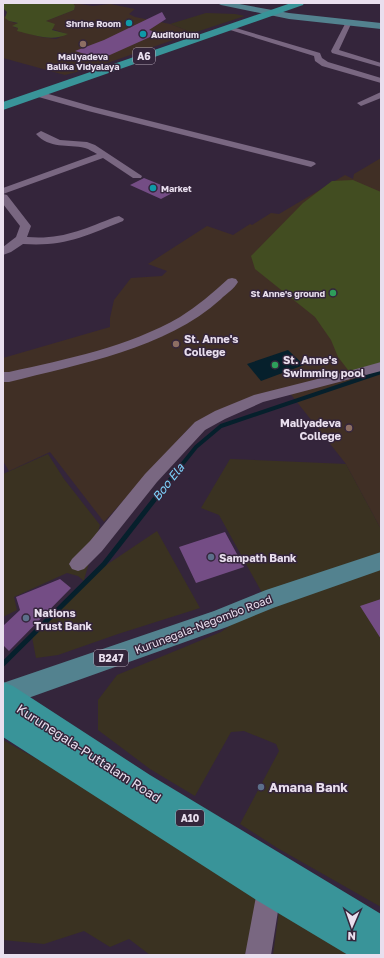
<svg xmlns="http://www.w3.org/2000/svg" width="384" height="958" viewBox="0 0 384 958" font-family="'Golos Text',sans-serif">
	<rect width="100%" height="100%" fill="#34253b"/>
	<!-- commercial -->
	<path fill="#3a3221" d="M206,13L235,14L245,16L193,33L170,24Z
		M48,454L64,479L100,525L84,580L157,531L200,608L118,634L58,655L36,658L32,637L84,581L78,576L67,573L14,597L17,610L3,617V474Z
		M230,459L346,464L381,529V907L279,849L240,824L279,751L276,744L244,731L231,732L195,796L150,769L98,730V700L117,675L221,632L266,600L219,515L201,508Z
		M3,740L259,883L257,907L245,955H150L129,939L110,947L84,931L44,944L3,940Z
		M280,904L364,955H273Z"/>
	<!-- education -->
	<path fill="#402f25" d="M73,3L93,6L110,4L135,9L129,14L135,17L170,24L193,33L96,67L65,75L3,58V17L5,16L9,21L18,24L13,27L18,28L17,30L41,37L56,39L67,34L52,29L49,23L46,21L74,10L75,6Z
		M381,158V362L218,412L190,427L104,522L50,452L9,471L3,461V358L110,327V318L114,300L131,278L162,276L167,271L148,264L207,226L233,235L250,224L252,225L271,213L279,214L345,175L353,179L354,174Z
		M381,366V529L346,464L289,392Z"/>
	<!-- green -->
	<path fill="#424d21" d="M3,3H73L75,6L74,10L46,21L55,24L52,30L68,34C52,42 34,35 17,31L18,28L12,26L18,23L9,21L5,18L7,12L4,9Z
		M353,180L381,192V366L352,375L338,357L331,340L315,317L255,269L251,256L303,203L332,181Z"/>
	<!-- water -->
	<path fill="#06202c" d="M288,350L304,365L261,381L247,364Z"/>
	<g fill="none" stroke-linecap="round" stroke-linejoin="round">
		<!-- stream-far1 -->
		<path stroke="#06202c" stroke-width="4" d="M164,487L196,447L221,426L381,372"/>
		<!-- stream -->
		<path stroke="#06202c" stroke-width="5" d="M3,664L104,564L165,486"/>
	</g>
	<!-- building -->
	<path fill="#744d85" d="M162,12L166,19L149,30L159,33L101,59L75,51L104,40Z
		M144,178L176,191L161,199L130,185Z
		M225,532L244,567L196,583L179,547Z
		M60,579L71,588L9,651L3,645V626L20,610L16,597Z
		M381,599V639L360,606Z"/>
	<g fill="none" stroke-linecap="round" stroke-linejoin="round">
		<!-- minor -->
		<path fill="#796781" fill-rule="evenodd" d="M348,22L351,24L339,50L381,63V67L332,53L331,51L345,24Z
			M229,26L320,53L322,58L328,62L381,78V83L322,66L315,61L314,56L227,29L225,28Z
			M38,91L94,107L314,162L316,164L311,167L88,111L35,96L34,94Z
			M381,92V98L361,106L357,103Z
			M41,131L60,140L87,142L95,145L142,176L141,178H133L103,158L3,194L7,195L31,226L27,237C62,240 84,229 115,217L119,216L124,219L123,221C86,236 64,247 23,244L11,252L3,255V247L16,237L20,226L3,204V188L97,154C93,152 89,149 85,148C68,144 49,149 36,134Z
			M232,278L236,279L238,282C234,289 226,294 221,299C166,349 79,364 9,382H3V372H9C67,359 128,347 180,317C197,306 213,293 228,279Z
			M381,362V371L263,402L225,419L205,430L157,482L102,551L84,569L78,571L72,569L69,564L72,559L90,541L145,474L195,422L215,411L254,395L349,371Z
			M270,874L279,877L282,886L271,955H245L258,886L261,877Z"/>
		<!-- major -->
		<path fill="#53828f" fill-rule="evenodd" d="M217,3H234L289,13L381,23V29L289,19L221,5Z
			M381,552V570L273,608L227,627L3,707V683L214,611L266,590Z"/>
		<!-- highway -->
		<path fill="#399499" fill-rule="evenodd" d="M291,3H304L303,5L3,110V102Z
			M3,682L13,686L150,775L381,914V955H348L258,901L3,737Z"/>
	</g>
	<!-- markers -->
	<g fill="#0f9aa8" stroke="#34253b" stroke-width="1.5">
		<circle cx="129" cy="23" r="4"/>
		<circle cx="143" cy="34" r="4"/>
		<circle cx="153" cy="188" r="4"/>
	</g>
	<g fill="#8d6e63" stroke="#34253b" stroke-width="1.5">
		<circle cx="83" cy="44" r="4"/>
		<circle cx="176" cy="344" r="4"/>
		<circle cx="349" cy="428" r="4"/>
	</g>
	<g fill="#2e9e5b" stroke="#34253b" stroke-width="1.5">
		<circle cx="333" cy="293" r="4"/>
		<circle cx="275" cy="365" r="4"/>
	</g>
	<g fill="#5c6f8a" stroke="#34253b" stroke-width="1.5">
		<circle cx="211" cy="557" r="4"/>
		<circle cx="26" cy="618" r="4"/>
		<circle cx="261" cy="787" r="4"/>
	</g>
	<g text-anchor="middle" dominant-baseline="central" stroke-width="3" stroke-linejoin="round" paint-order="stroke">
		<!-- far-poi labels -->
		<g font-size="9" font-weight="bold" fill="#e9dfee" stroke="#34253b" text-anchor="end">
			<text x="121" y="23">Shrine Room</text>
			<text x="151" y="34" text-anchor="start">Auditorium</text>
			<text x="83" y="56" text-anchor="middle">Maliyadeva<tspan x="83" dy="10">Balika Vidyalaya</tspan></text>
			<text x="161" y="188" text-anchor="start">Market</text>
			<text x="325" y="293">St Anne's ground</text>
		</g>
		<!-- shield labels -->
		<g fill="#34253b" stroke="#b3a7b8" stroke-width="1">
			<rect x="133" y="48" width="22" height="16" rx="3"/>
			<rect x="94" y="650" width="34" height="16" rx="3"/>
			<rect x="176" y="810" width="28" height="16" rx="3"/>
		</g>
		<g font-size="10" font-weight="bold" fill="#e9dfee">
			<text x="144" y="56">A6</text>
			<text x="111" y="658">B247</text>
			<text x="190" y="818">A10</text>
		</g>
		<!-- poi labels -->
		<g font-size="11" font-weight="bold" fill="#e9dfee" stroke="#34253b" text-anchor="start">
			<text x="184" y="338">St. Anne's<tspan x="184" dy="13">College</tspan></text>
			<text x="283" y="359">St. Anne's<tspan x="283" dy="13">Swimming pool</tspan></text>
			<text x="341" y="422" text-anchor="end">Maliyadeva<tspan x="341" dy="13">College</tspan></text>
			<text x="219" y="557">Sampath Bank</text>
			<text x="34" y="612">Nations<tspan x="34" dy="13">Trust Bank</tspan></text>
		</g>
		<!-- street labels -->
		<g font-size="11" fill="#e9dfee" stroke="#34253b">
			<text transform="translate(203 624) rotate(-21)">Kurunegala-Negombo Road</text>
		</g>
		<!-- water labels -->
		<g font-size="12" font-style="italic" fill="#7dd1fc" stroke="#34253b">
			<text transform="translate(168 482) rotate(-52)">Boo Ela</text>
		</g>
		<!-- near-street labels -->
		<g font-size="13" fill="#e9dfee" stroke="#34253b">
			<text transform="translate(89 753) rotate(33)">Kurunegala-Puttalam Road</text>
		</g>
		<!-- near-poi labels -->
		<g font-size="13" font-weight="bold" fill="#e9dfee" stroke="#34253b" text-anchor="start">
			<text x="269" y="787">Amana Bank</text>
		</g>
	</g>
	<!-- border -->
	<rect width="384" height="958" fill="none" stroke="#e9dfee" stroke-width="8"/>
	<!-- north arrow -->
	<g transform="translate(352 926) rotate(182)" stroke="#34253b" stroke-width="3" paint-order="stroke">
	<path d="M0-3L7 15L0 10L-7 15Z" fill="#e9dfee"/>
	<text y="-6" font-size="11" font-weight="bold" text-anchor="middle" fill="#e9dfee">N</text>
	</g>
</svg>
